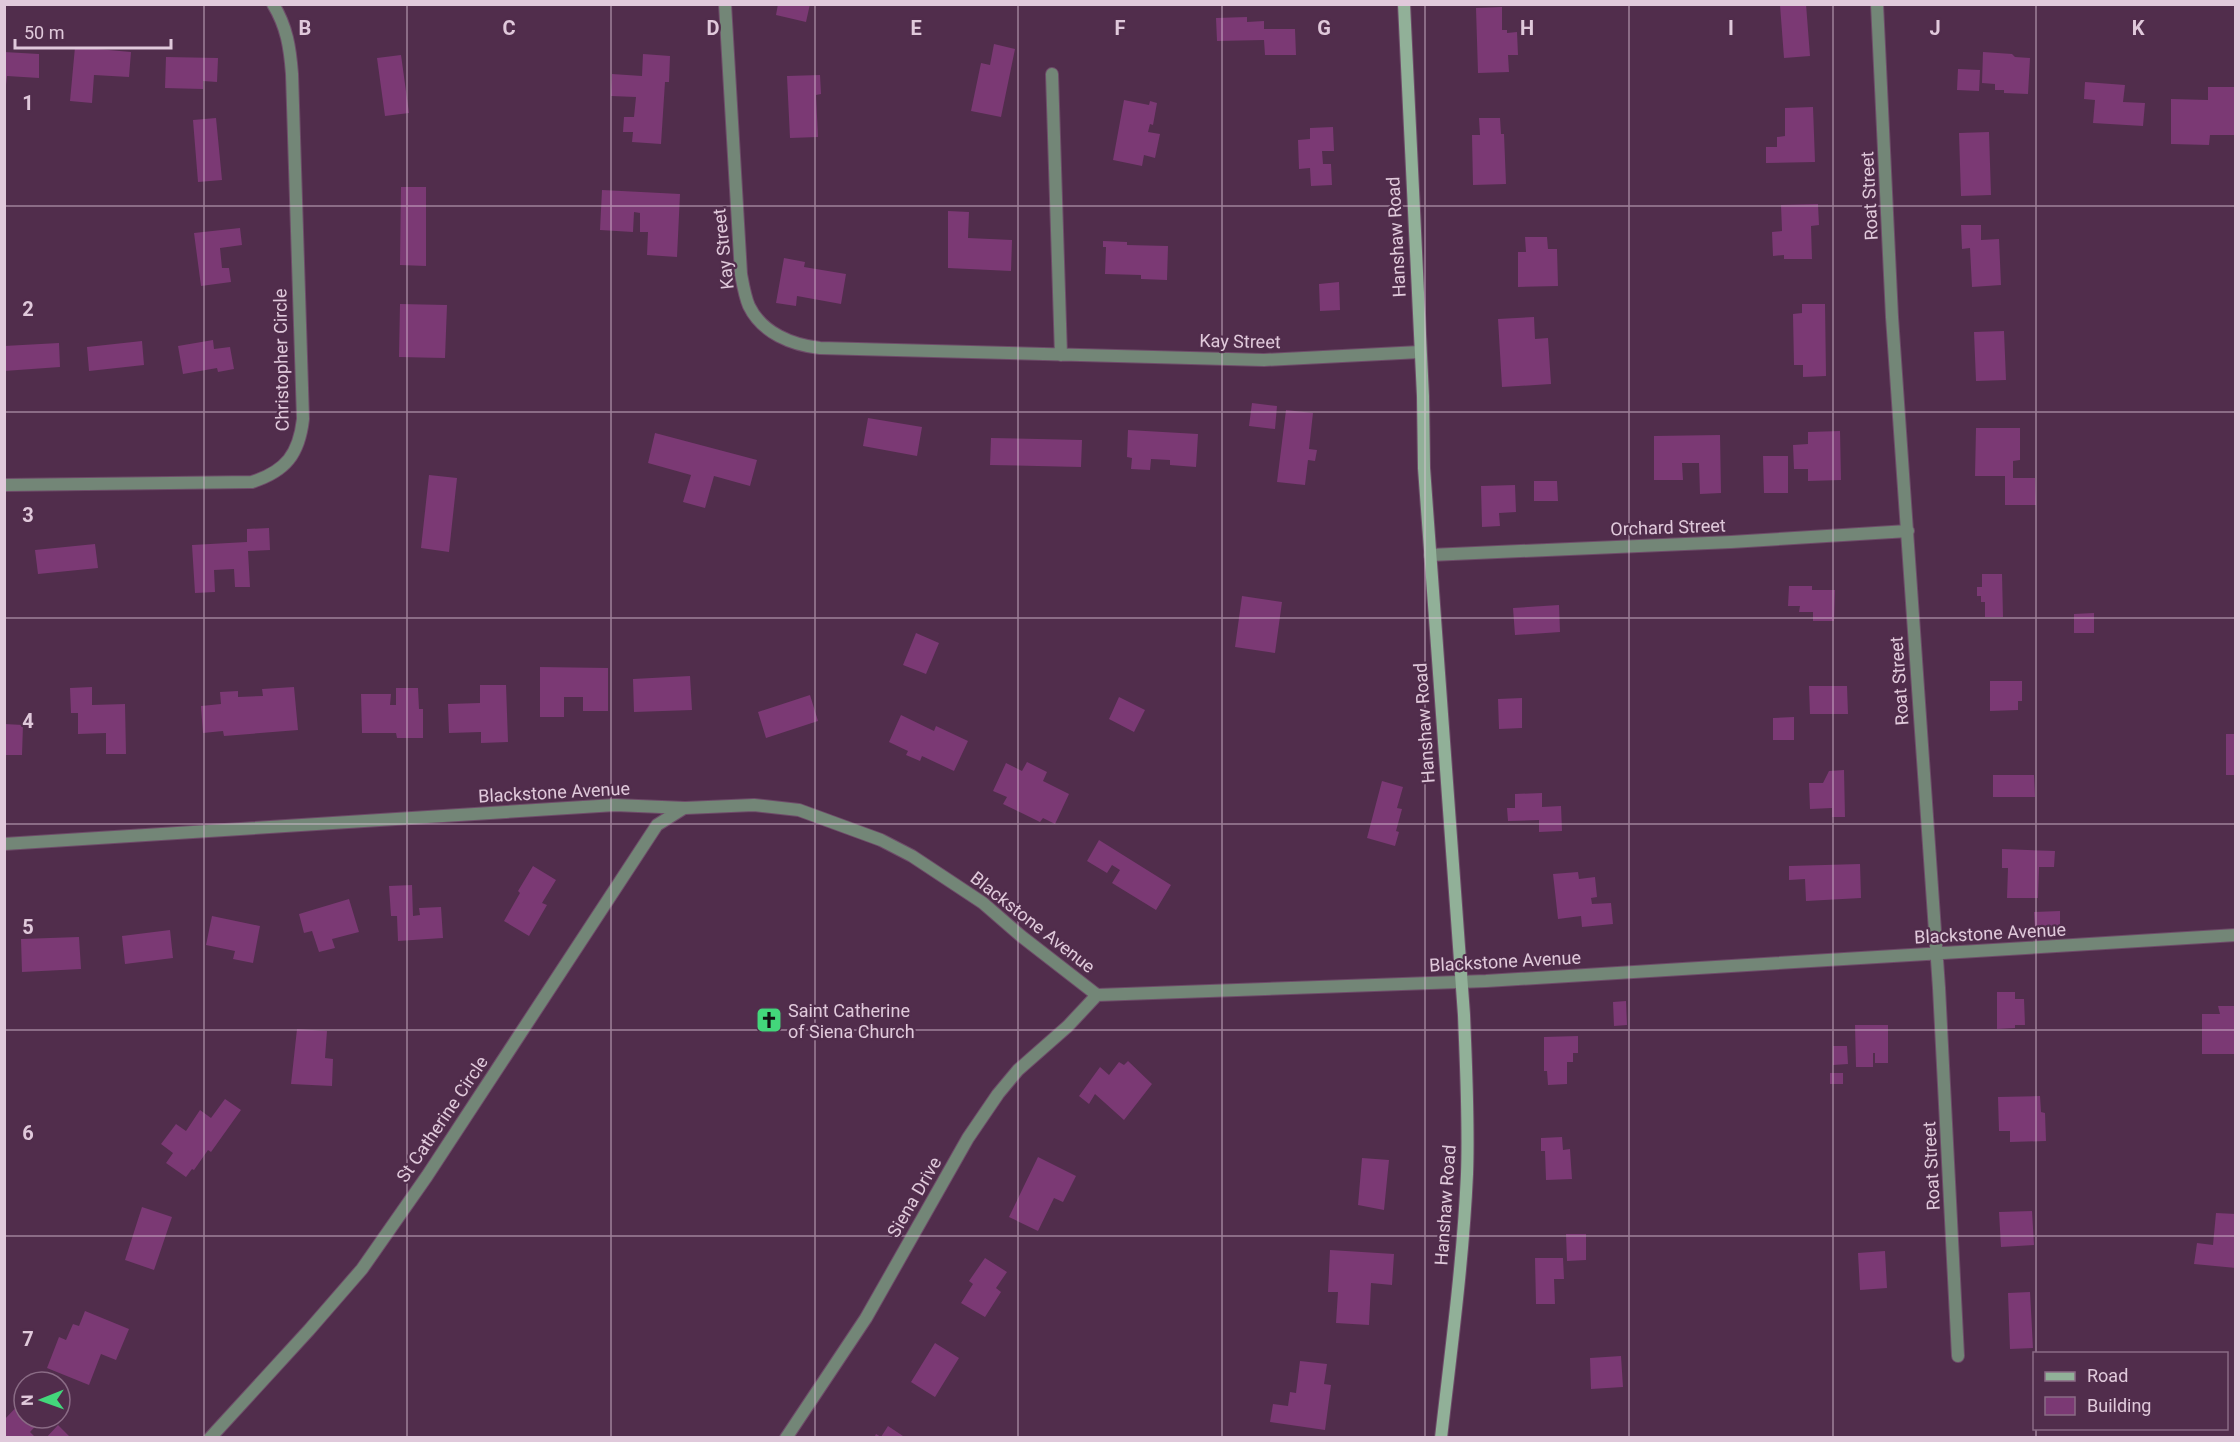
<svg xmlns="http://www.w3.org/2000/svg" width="2240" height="1442" viewBox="0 0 2240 1442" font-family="Roboto,sans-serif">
	<rect width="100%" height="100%" fill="#512d4c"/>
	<!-- building -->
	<path fill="#7b3974" d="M778,4H810L806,22L776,15Z
		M1789,4H1806L1810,56L1784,58L1780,5Z
		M1502,7V30H1507V33L1517,32L1518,55H1508L1509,72L1478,73L1476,8Z
		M1247,17V22L1264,21V29H1295L1296,55H1265L1264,40L1217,41L1216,18Z
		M994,44L1015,49L1001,117L971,111L981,63L990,65Z
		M75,47L131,52L129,77L94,75L92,103L70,101Z
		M4,52L39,54V78L7,76L6,85L4,84Z
		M1983,52L2012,54L2015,57L2030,58L2028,94L2004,93V90H1995V84L1982,83Z
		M643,54L670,56L669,82H665L661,144L632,142L633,132H623L624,117H634L636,97L611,96L612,74L642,76Z
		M401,55L409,113L385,116L377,58Z
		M166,57L218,58L217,82L203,81V89L165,88Z
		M1958,69L1980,70L1979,91L1957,90Z
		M820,75L821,94L816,95L818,137L790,138L787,76Z
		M2085,82L2125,85L2123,102L2145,103L2143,126L2093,123L2095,100L2084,99Z
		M2208,87H2235L2234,135H2210L2209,145L2171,144V99L2208,100Z
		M1124,100L1149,105L1150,101L1157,103L1153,125L1150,124L1148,132L1160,134L1155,158L1144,155L1142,166L1113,160Z
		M1813,107L1815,162L1766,163V147H1777V137L1785,136V108Z
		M216,118L222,180L198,182L193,120Z
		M1479,118H1500L1501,134H1504L1506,184L1473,185L1472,135H1480Z
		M1333,127L1334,151H1322L1323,164H1331L1332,185L1311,186L1310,168L1299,169L1298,140L1310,139V128Z
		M1989,132L1991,195L1961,196L1959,133Z
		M401,187H426V266L400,265Z
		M602,190L680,194L677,257L647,255L648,232H640V213L634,212L633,232L600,230Z
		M1818,204L1819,225L1811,226L1812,259H1784V255L1773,256L1772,232L1782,231L1781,205Z
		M948,211L969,212L968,238L1012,240L1011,271L948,268Z
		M1961,225H1981V240L1999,239L2001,285L1972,287L1970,248L1962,249Z
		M240,228L242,245L220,248L222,268H229L231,282L201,286L194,233Z
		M1525,237H1547L1548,249H1557L1558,286L1518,287V252H1526Z
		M1103,241L1127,242V245L1168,246L1167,280L1141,279V275L1105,274L1106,247H1103Z
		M784,258L805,262L804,267L846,274L841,304L797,296L796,306L776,303Z
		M1339,282L1340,310L1320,311L1319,284Z
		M400,304L447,305L445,358L399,357Z
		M1802,304H1825L1826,376L1803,377V365H1794L1793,314L1802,313Z
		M1534,317L1535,339L1548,338L1551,384L1502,387L1498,319Z
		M2004,331L2006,380L1976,381L1974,332Z
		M213,340L214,349L230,347L234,369L218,372L217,368L183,374L178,346Z
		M142,341L144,365L89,371L87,347Z
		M59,343L60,367L4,371V346Z
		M1252,403L1277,406L1275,429L1249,426Z
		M1286,410L1313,413L1309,449L1317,450L1315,461L1308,460L1305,485L1277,482Z
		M868,418L922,427L917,456L863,446Z
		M1976,428H2020V460L2013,461V478H2035L2036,505H2005V476H1975Z
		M1128,430L1198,434L1196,467L1170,465V460L1151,459L1150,470L1131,469L1132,458L1127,457Z
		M1840,431L1841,480L1808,481V469H1794L1793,445L1808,444V432Z
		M655,433L757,460L750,486L714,476L705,508L683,502L691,475L648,463Z
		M1720,435L1721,493L1700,494L1699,463H1682L1683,480H1654V436Z
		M991,438L1082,440L1081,467L990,465Z
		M1763,456H1788V493H1764Z
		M429,475L457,478L449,552L421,548Z
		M1534,481H1557L1558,501H1534Z
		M1515,485L1516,512L1499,513L1500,526L1482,527L1481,486Z
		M269,528L270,550L248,551L250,587H235L234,569L214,570L215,592L195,593L192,545L247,542V529Z
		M95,544L98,568L38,574L35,550Z
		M1982,574H2002L2003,617H1985V602H1981V596H1977V587H1982Z
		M1789,586H1812V590H1835L1834,621H1813V612H1799L1800,606H1788Z
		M1242,596L1282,602L1275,653L1235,647Z
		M1559,605L1560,632L1515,635L1513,608Z
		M2094,613V633H2074V614Z
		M916,633L939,643L926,674L903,665Z
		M540,667L608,668V711H583V697H564V717H540Z
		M690,676L692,710L634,712L633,679Z
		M1990,681H2022V701H2018V710L1990,711Z
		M480,685H506L508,742L481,743V732L449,733L448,704L480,703Z
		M1809,686H1847L1848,714H1810Z
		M92,687V705L125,704L126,754H106V733L78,734V713H71L70,688Z
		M294,687L298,730L224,736L223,731L203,733L201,706L221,704L220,692L238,691V697L263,696L262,689Z
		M396,688H418L419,709H423V738H397L396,733H362L361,694H391L390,705H396Z
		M810,695L818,721L766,738L758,712Z
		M1119,697L1145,710L1134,732L1109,719Z
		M1522,698V728L1499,729L1498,699Z
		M901,715L934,731L936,726L968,741L954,771L922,756L920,761L906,755L908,751L889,742Z
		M1794,717V740H1773V718Z
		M4,724L23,725L22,755H4Z
		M2226,734H2236V775H2226Z
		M1027,762L1047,772L1043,781L1069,794L1055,824L1043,818L1040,822L1003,804L1007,797L993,791L1006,763L1022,771Z
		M1844,770L1845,817H1832V808L1810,809L1809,783H1823L1829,771Z
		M1993,775H2034L2035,797H1993Z
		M1382,781L1403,787L1397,808L1402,809L1396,831L1399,832L1395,846L1367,838Z
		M1542,793V807L1561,806L1562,831L1539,832V820L1508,821L1507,808H1515V794Z
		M1099,840L1171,885L1156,910L1112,883L1120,870L1112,865L1107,873L1087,861Z
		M2002,849L2055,851L2054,867H2039L2038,898H2007L2008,868H2002Z
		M1860,864L1861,898L1806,901L1805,879L1789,880V866Z
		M533,866L556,880L542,903L547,905L529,936L504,921L520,893L518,891Z
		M1578,872L1579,879L1595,877L1597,897L1591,898L1592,904L1611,903L1613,924L1582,927L1581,916L1558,919L1553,874Z
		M412,885L413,916L420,915L419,908L441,907L443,938L398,941L397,916H391L389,886Z
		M349,899L359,932L332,939L335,948L319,952L312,931L304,933L299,914Z
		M2060,911V928H2035L2034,912Z
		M212,916L260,926L253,963L233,959L235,951L206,945Z
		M170,930L173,958L125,964L122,936Z
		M79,937L81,969L22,972L21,939Z
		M1997,992H2015V999H2024L2025,1025H2015V1028L1997,1029Z
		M1626,1001L1627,1025L1614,1026L1613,1002Z
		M2218,1006H2235L2236,1054H2202V1014H2220Z
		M1855,1025H1888V1063H1875V1053H1873V1067H1856Z
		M297,1029L327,1031L325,1058L333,1059L332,1086L291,1084Z
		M1578,1036V1053H1573V1062H1567V1084L1548,1085L1547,1071H1544V1037Z
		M1833,1046H1847L1848,1064L1833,1065Z
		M1128,1061L1152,1084L1124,1120L1095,1094L1089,1104L1079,1096L1100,1067L1109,1075L1119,1062L1124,1065Z
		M1830,1073H1843V1084H1830Z
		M2040,1096L2041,1112L2045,1113L2046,1141L2010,1142V1131H1999L1998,1097Z
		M225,1099L241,1110L211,1152L208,1150L194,1170L192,1169L186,1177L166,1163L173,1153L161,1144L176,1124L186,1131L200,1110L211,1118Z
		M1562,1137L1563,1150L1570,1149L1572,1179L1546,1180L1545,1151H1541V1138Z
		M1038,1157L1076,1176L1063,1202L1054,1198L1038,1231L1009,1217Z
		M1362,1158L1389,1160L1384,1210L1358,1205Z
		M142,1207L172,1217L154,1270L125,1260Z
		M2032,1211L2034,1245L2001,1247L1999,1212Z
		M2216,1213L2236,1214V1268L2194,1264L2197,1243L2213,1245Z
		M1566,1234H1586V1260L1567,1261Z
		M1330,1250L1394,1254L1392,1285L1371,1283L1369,1325L1336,1323L1338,1292H1328Z
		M1885,1251L1887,1288L1860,1290L1858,1253Z
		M985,1258L1007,1272L996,1288L1001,1292L985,1317L961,1303L973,1284L969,1281Z
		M1535,1258H1563L1564,1279H1554L1555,1304H1536Z
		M2030,1292L2033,1348L2010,1349L2008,1293Z
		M85,1311L129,1329L116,1360L101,1354L89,1385L47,1368L59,1337L66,1340L73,1324L79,1326Z
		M935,1343L959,1358L935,1397L911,1382Z
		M1621,1356L1623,1387L1591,1389L1590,1358Z
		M1300,1361L1327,1364L1324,1384L1331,1385L1325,1430L1270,1422L1273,1404L1288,1406L1290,1392L1296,1393Z
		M24,1399V1418H43L30,1432L36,1438H4V1420Z
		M58,1425L71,1438H46Z
		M888,1426L906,1438H874L876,1434L881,1437Z"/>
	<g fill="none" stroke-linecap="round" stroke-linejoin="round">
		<!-- street casing -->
		<g stroke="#6e4c69" stroke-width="14">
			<path id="street" d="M725,4L741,274C743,285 745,297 749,306C762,333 792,345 820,348L1264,360L1420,352
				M1877,4L1892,317L1939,988L1958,1356
				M1052,74L1061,355
				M4,485L252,482C286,471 299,454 303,419L292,74C290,48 287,27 273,4
				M1430,555L1731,542L1908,531
				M4,844L615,805L685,808L754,805L799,810L881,840L912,856L983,903L1021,936L1097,995L1486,981L2236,935
				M210,1438L309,1330L362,1269L427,1176L657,825L684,808
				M786,1438L866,1318L968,1138L998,1094L1018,1070L1068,1026L1097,995"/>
		</g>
		<!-- secondary casing -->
		<g stroke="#6e4c69" stroke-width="14">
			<path id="secondary" d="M1404,4L1423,396L1424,468L1464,1015C1466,1068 1469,1121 1467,1174C1463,1262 1451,1350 1441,1438"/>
		</g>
		<!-- street -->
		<use href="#street" stroke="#738677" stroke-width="12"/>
		<!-- secondary -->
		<use href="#secondary" stroke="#91b098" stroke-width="12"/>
	</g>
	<!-- grid -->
	<path fill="none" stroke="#e0c9db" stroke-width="1.5" stroke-opacity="0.55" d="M204,4V1438M407,4V1438M611,4V1438M815,4V1438M1018,4V1438M1222,4V1438M1425,4V1438M1629,4V1438M1833,4V1438M2036,4V1354M4,206H2236M4,412H2236M4,618H2236M4,824H2236M4,1030H2236M4,1236H2236M2036,1428V1438"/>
	<!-- icons -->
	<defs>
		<g id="church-square" transform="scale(1.35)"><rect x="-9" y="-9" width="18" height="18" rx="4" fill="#43d77b" stroke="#512d4c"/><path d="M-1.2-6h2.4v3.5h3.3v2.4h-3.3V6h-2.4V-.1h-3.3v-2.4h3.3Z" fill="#111"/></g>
	</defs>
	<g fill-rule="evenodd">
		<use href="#church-square" x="769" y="1020"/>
	</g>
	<g text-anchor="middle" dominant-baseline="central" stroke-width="4.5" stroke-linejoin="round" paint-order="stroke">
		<!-- street labels -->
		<g font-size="18" fill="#e0c9db" stroke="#512d4c">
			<text transform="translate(1869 196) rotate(-93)">Roat Street</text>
			<text transform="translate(1396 237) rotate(-93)">Hanshaw Road</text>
			<text transform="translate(723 249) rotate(-96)">Kay Street</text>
			<text transform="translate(1240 341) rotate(1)">Kay Street</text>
			<text transform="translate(281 360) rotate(-91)">Christopher Circle</text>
			<text transform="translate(1668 527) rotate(-2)">Orchard Street</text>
			<text transform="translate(1899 681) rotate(-94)">Roat Street</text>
			<text transform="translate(1424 723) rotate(-94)">Hanshaw Road</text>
			<text transform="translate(554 792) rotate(-3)">Blackstone Avenue</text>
			<text transform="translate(1033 922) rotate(38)">Blackstone Avenue</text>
			<text transform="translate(1990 933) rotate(-3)">Blackstone Avenue</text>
			<text transform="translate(1505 961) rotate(-3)">Blackstone Avenue</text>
			<text transform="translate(442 1119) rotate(-56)">St Catherine Circle</text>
			<text transform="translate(1931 1166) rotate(-93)">Roat Street</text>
			<text transform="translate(914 1197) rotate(-60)">Siena Drive</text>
			<text transform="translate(1445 1205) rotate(-86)">Hanshaw Road</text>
		</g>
		<!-- poi labels -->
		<g font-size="18" fill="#e0c9db" stroke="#512d4c" text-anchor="start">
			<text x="788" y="1010">Saint Catherine<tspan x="788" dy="21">of Siena Church</tspan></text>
		</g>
	</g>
	<g font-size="20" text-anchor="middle" font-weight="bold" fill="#e0c9db" stroke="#512d4c" stroke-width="4.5" stroke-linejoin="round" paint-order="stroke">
		<text x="305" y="35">B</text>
		<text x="509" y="35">C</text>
		<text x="713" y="35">D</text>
		<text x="916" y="35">E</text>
		<text x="1120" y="35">F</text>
		<text x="1324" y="35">G</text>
		<text x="1527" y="35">H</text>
		<text x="1731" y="35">I</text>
		<text x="1935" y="35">J</text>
		<text x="2138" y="35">K</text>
		<text x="28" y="110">1</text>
		<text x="28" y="316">2</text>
		<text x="28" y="522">3</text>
		<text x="28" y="728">4</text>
		<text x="28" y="934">5</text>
		<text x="28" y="1140">6</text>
		<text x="28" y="1346">7</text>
	</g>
	<!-- border -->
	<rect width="2240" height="1442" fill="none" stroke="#e0c9db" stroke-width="12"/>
	<!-- legend -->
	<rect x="2033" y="1352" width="195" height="78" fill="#512d4c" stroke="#8a6b85" stroke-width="1.5"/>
	<rect x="2045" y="1372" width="30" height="9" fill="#91b098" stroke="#8a6b85" stroke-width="1.5"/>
	<text x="2087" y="1382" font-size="18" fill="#e0c9db">Road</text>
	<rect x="2045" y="1397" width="30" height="18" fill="#7b3974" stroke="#8a6b85" stroke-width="1.5"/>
	<text x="2087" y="1412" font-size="18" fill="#e0c9db">Building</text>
	<!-- north arrow -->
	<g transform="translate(42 1400) rotate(269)"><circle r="28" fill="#512d4c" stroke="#8a6b85" stroke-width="1.5"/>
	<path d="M0-4.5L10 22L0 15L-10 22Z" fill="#43d77b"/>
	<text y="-9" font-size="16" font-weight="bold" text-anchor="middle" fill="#e0c9db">N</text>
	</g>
	<!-- scale -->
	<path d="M15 39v9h156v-9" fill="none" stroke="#e0c9db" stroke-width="3"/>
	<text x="24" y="39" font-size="18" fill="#e0c9db" stroke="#512d4c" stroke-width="4.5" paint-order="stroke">50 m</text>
</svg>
